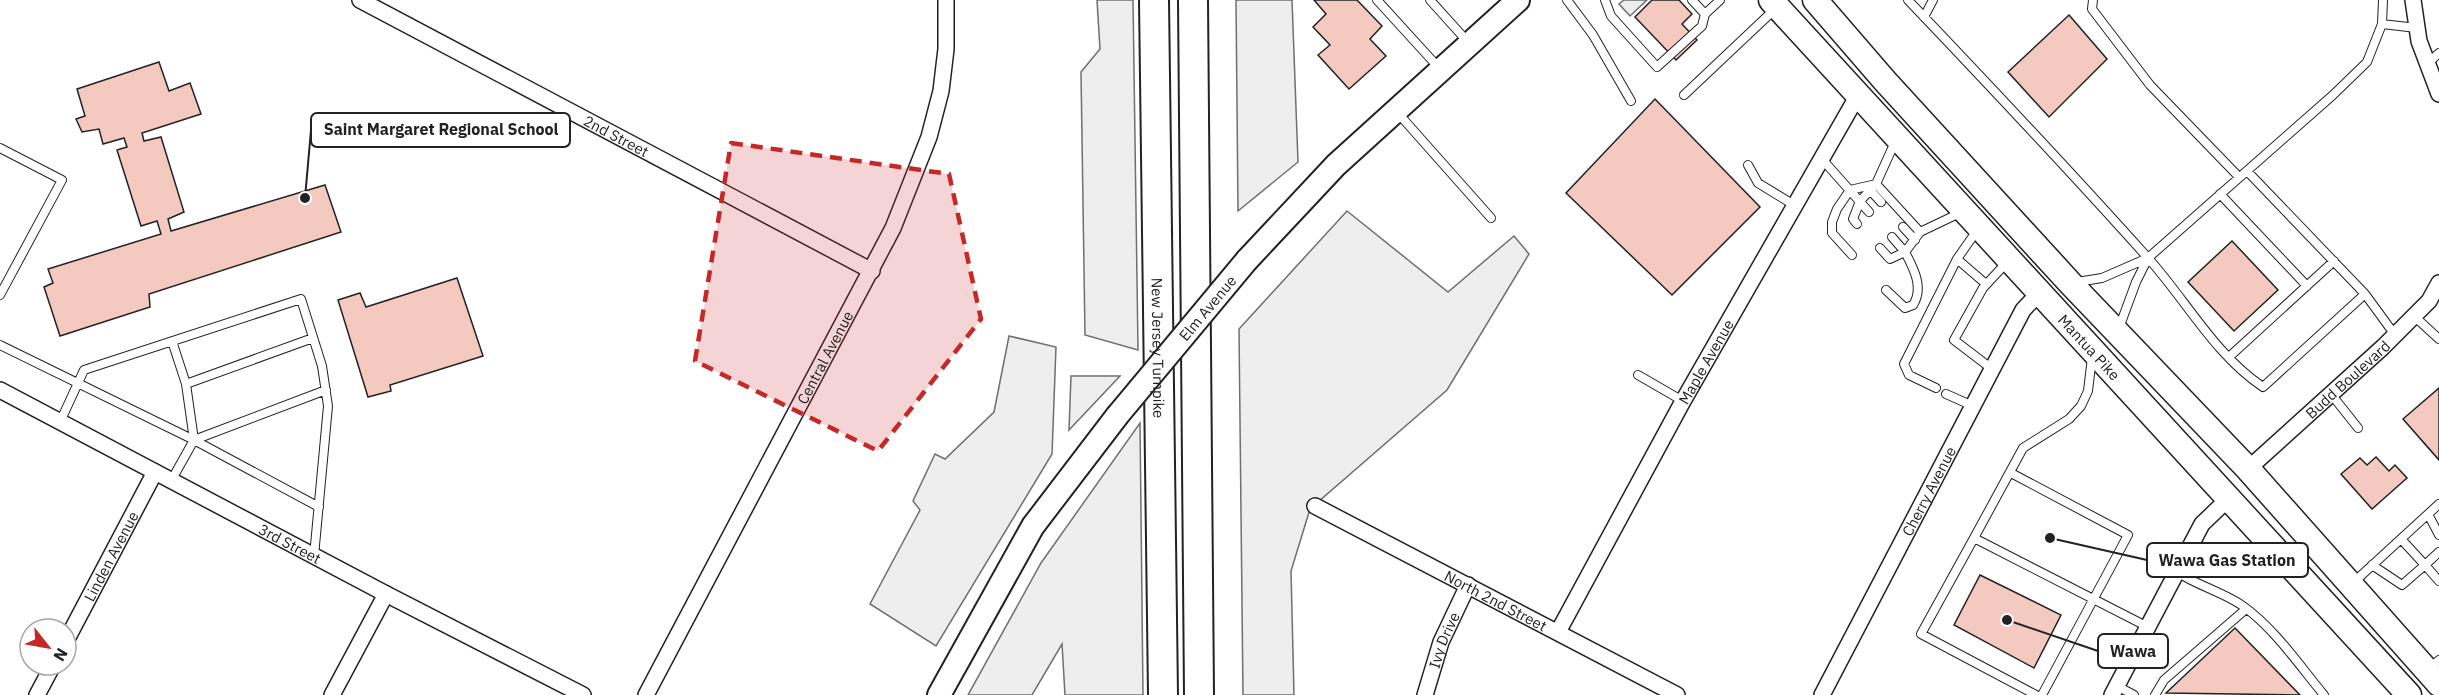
<svg xmlns="http://www.w3.org/2000/svg" width="2439" height="695" viewBox="0 0 2439 695" font-family="'IBM Plex Sans',sans-serif">
	<rect width="100%" height="100%" fill="#fff"/>
	<!-- green -->
	<path fill="#eee" stroke="#6f6f6f" stroke-width="1.5" d="M1097,0H1133L1138,350L1085,335L1081,72L1100,49Z
		M1236,0H1292L1298,162L1238,211Z
		M1347,211L1448,292L1514,236L1529,254L1447,390L1310,509L1291,571L1294,695H1243L1239,329Z
		M1009,336L1056,347L1052,454L936,646L870,604L920,510L913,501L935,454L945,459L994,412Z
		M1071,376H1120L1069,430Z
		M1140,423L1143,695H1065L1062,644L1032,695H968L1041,563Z"/>
	<!-- parking -->
	<path fill="#ededed" stroke="#6f6f6f" stroke-width="1.5" d="M1624,0H1647L1630,16L1619,4Z"/>
	<!-- building -->
	<path fill="#f3c9c0" stroke="#222" stroke-width="1.5" d="M1314,0H1357L1382,26L1370,39L1386,56L1349,89L1318,55L1330,45L1313,27L1326,14Z
		M1652,0H1679L1692,14L1682,24L1697,40L1676,60L1635,17Z
		M2069,15L2107,59L2049,117L2008,72Z
		M159,62L169,91L190,83L201,114L142,133L144,141L161,137L184,212L168,219L171,231L325,185L341,232L149,294L150,307L60,336L44,287L53,283L48,269L161,234L157,221L141,226L117,150L127,147L124,138L103,144L99,129L82,132L76,119L85,116L77,89Z
		M1655,99L1760,207L1672,295L1566,193Z
		M2232,241L2278,290L2234,331L2188,282Z
		M457,278L483,356L390,385L391,391L368,397L338,300L360,293L366,307Z
		M2439,388V460L2403,419Z
		M2376,457L2389,471L2395,465L2407,478L2372,509L2341,474L2360,458L2367,465Z
		M1980,575L2061,615L2034,668L1954,625Z
		M2235,628L2300,695L2166,693Z"/>
	<g fill="none" stroke-linecap="round" stroke-linejoin="round">
		<!-- lane casing -->
		<g stroke="#222" stroke-width="10">
			<path id="lane" d="M1377,0L1439,68
				M1430,0L1467,41
				M1567,0L1593,35L1631,101
				M1605,0L1611,16L1657,67L1702,26L1705,14L1720,0
				M1692,0L1705,14
				M1908,0C1989,85 2070,171 2148,258C2186,300 2215,355 2263,387L2365,294
				M2093,0L2092,9L2150,85L2239,177
				M1924,17L1933,0
				M2382,24L2383,0
				M2427,64L2439,53
				M1684,95L1774,10
				M1397,112L1491,218
				M0,148L62,180L0,295
				M1822,159L1869,212
				M1748,165L1758,183L1794,205
				M2247,171L2365,294L2395,335
				M1876,184L1920,232
				M1870,190L1881,202
				M2220,194L2307,286
				M1857,224L1853,219L1860,201L1876,184L1895,142
				M1903,227L1915,240
				M1880,248L1890,259L1905,252L1892,237
				M1852,255L1832,233V222L1837,209L1850,190L1876,184
				M1957,259L1986,284
				M2077,282L2102,278L2148,258L2333,95L2367,62L2382,24L2417,28
				M1886,290L1905,308L1913,305C1924,288 1914,269 1905,252L1920,232L1962,212
				M2414,316L2439,339
				M2119,328L2136,282L2148,258
				M172,341L186,384L194,440L326,390
				M0,345L194,440L319,507
				M2092,357L2088,391L2081,406L2069,419L2023,448L1974,538L2148,627
				M2229,357L2334,261
				M1992,369L1954,340L1983,288L2008,261
				M1638,375L1683,401
				M186,384L313,338
				M1936,388L1909,375L1904,364L1957,259L1978,229
				M1946,394L1973,406
				M2331,394L2358,428
				M60,422L84,370L301,299L322,366L328,406L314,556
				M2011,473L2128,535L2042,695
				M171,481L194,440
				M2428,514L2439,535
				M1974,538L1921,634L2036,695
				M2401,539L2425,565L2439,552
				M2372,565L2402,585L2425,565L2439,581
				M2177,572C2198,586 2223,592 2243,606C2275,629 2299,665 2324,695
				M2354,582L2439,504
				M2428,669L2439,660
				M2117,686L2134,695
				M2155,695L2164,680L2246,609"/>
		</g>
		<!-- street casing -->
		<g stroke="#222" stroke-width="18">
			<g id="street">
				<path id="s1" d="M360,0L872,271"/>
				<path d="M2413,0L2419,41L2439,94"/>
				<path id="s2" d="M0,390L386,594L583,695"/>
				<path id="s3" d="M2248,469L2383,347L2429,301L2439,283"/>
				<path id="s4" d="M1315,506L1677,695"/>
				<path id="s5" d="M1558,632L1683,401L1858,95"/>
				<path id="s6" d="M66,641L155,472"/>
				<path d="M37,695L53,665"/>
				<path d="M332,695L386,594"/>
				<path id="s7" d="M646,695L893,228L929,137L941,91L946,49V0"/>
				<path id="s8" d="M1425,695L1441,642L1468,585"/>
				<path id="s9" d="M1822,695L2023,310L2039,293"/>
				<path d="M2112,695L2202,524L2227,500"/>
			</g>
		</g>
		<!-- secondary casing -->
		<g stroke="#222" stroke-width="26">
			<path id="secondary" d="M1247,260L1336,165L1518,0
				M939,695L1033,526L1117,416"/>
		</g>
		<!-- primary casing -->
		<g stroke="#222" stroke-width="27">
			<g id="primary">
				<path id="s10" d="M1771,0L2409,695"/>
				<path d="M1815,0L1885,81L2070,283L2248,469L2439,684"/>
			</g>
		</g>
		<!-- highway casing -->
		<g stroke="#222" stroke-width="32">
			<g id="highway">
				<path id="s11" d="M1154,0L1163,695"/>
				<path d="M1193,0L1199,695"/>
			</g>
		</g>
		<!-- lane -->
		<use href="#lane" stroke="#fff" stroke-width="8"/>
		<!-- street -->
		<use href="#street" stroke="#fff" stroke-width="15"/>
		<!-- secondary -->
		<use href="#secondary" stroke="#fff" stroke-width="22"/>
		<!-- primary -->
		<use href="#primary" stroke="#fff" stroke-width="24"/>
		<!-- highway -->
		<use href="#highway" stroke="#fff" stroke-width="28"/>
		<!-- secondary-bridge casing -->
		<g stroke="#222" stroke-width="26" stroke-linecap="butt">
			<g id="secondary-bridge">
				<path id="s12" d="M1117,416L1247,260"/>
			</g>
		</g>
		<!-- secondary-bridge -->
		<use href="#secondary-bridge" stroke="#fff" stroke-width="22"/>
	</g>
	<!-- marked area -->
	<path fill="#c62828" fill-opacity="0.2" stroke="#c62828" stroke-width="4.5" stroke-dasharray="12 8" stroke-linejoin="round" d="M731,143L949,174L981,319L878,451L695,361Z"/>
	<g text-anchor="middle" dominant-baseline="central" stroke-width="4.5" stroke-linejoin="round" paint-order="stroke">
		<!-- street labels -->
		<g font-size="15" fill="#222" stroke="#fff">
			<text stroke="none"><textPath href="#s1" startOffset="290">2nd Street</textPath></text>
			<text stroke="none"><textPath href="#s12" startOffset="141">Elm Avenue</textPath></text>
			<text stroke="none"><textPath href="#s11" startOffset="348">New Jersey Turnpike</textPath></text>
			<text stroke="none"><textPath href="#s10" startOffset="471">Mantua Pike</textPath></text>
			<text stroke="none"><textPath href="#s7" startOffset="382">Central Avenue</textPath></text>
			<text stroke="none"><textPath href="#s5" startOffset="308">Maple Avenue</textPath></text>
			<text stroke="none"><textPath href="#s3" startOffset="134">Budd Boulevard</textPath></text>
			<text stroke="none"><textPath href="#s9" startOffset="230">Cherry Avenue</textPath></text>
			<text stroke="none"><textPath href="#s2" startOffset="328">3rd Street</textPath></text>
			<text stroke="none"><textPath href="#s6" startOffset="96">Linden Avenue</textPath></text>
			<text stroke="none"><textPath href="#s4" startOffset="204">North 2nd Street</textPath></text>
			<text stroke="none"><textPath href="#s8" startOffset="58">Ivy Drive</textPath></text>
		</g>
	</g>
	<!-- callouts -->
	<path fill="none" stroke="#222" stroke-width="2" d="M305 198L311 130M2050 538L2147 560M2007 620L2098 651"/>
	<g fill="#222" stroke="#fff" stroke-width="2">
		<circle cx="305" cy="198" r="6"/>
		<circle cx="2050" cy="538" r="6"/>
		<circle cx="2007" cy="620" r="6"/>
	</g>
	<g fill="#fff" stroke="#222" stroke-width="2">
		<rect x="311" y="113" width="259" height="34" rx="6"/>
		<rect x="2147" y="543" width="161" height="34" rx="6"/>
		<rect x="2098" y="634" width="70" height="34" rx="6"/>
	</g>
	<g font-size="16" text-anchor="middle" font-weight="bold" fill="#222">
		<text x="441" y="135">Saint Margaret Regional School</text>
		<text x="2227" y="566">Wawa Gas Station</text>
		<text x="2133" y="657">Wawa</text>
	</g>
	<!-- north arrow -->
	<g transform="translate(48 647) rotate(121)"><circle r="28" fill="#ffffff" stroke="#a7a7a7" stroke-width="1.5"/>
	<path d="M0-4.5L10 22L0 15L-10 22Z" fill="#c62828"/>
	<text y="-9" font-size="16" font-weight="bold" text-anchor="middle" fill="#222222">N</text>
	</g>
</svg>
